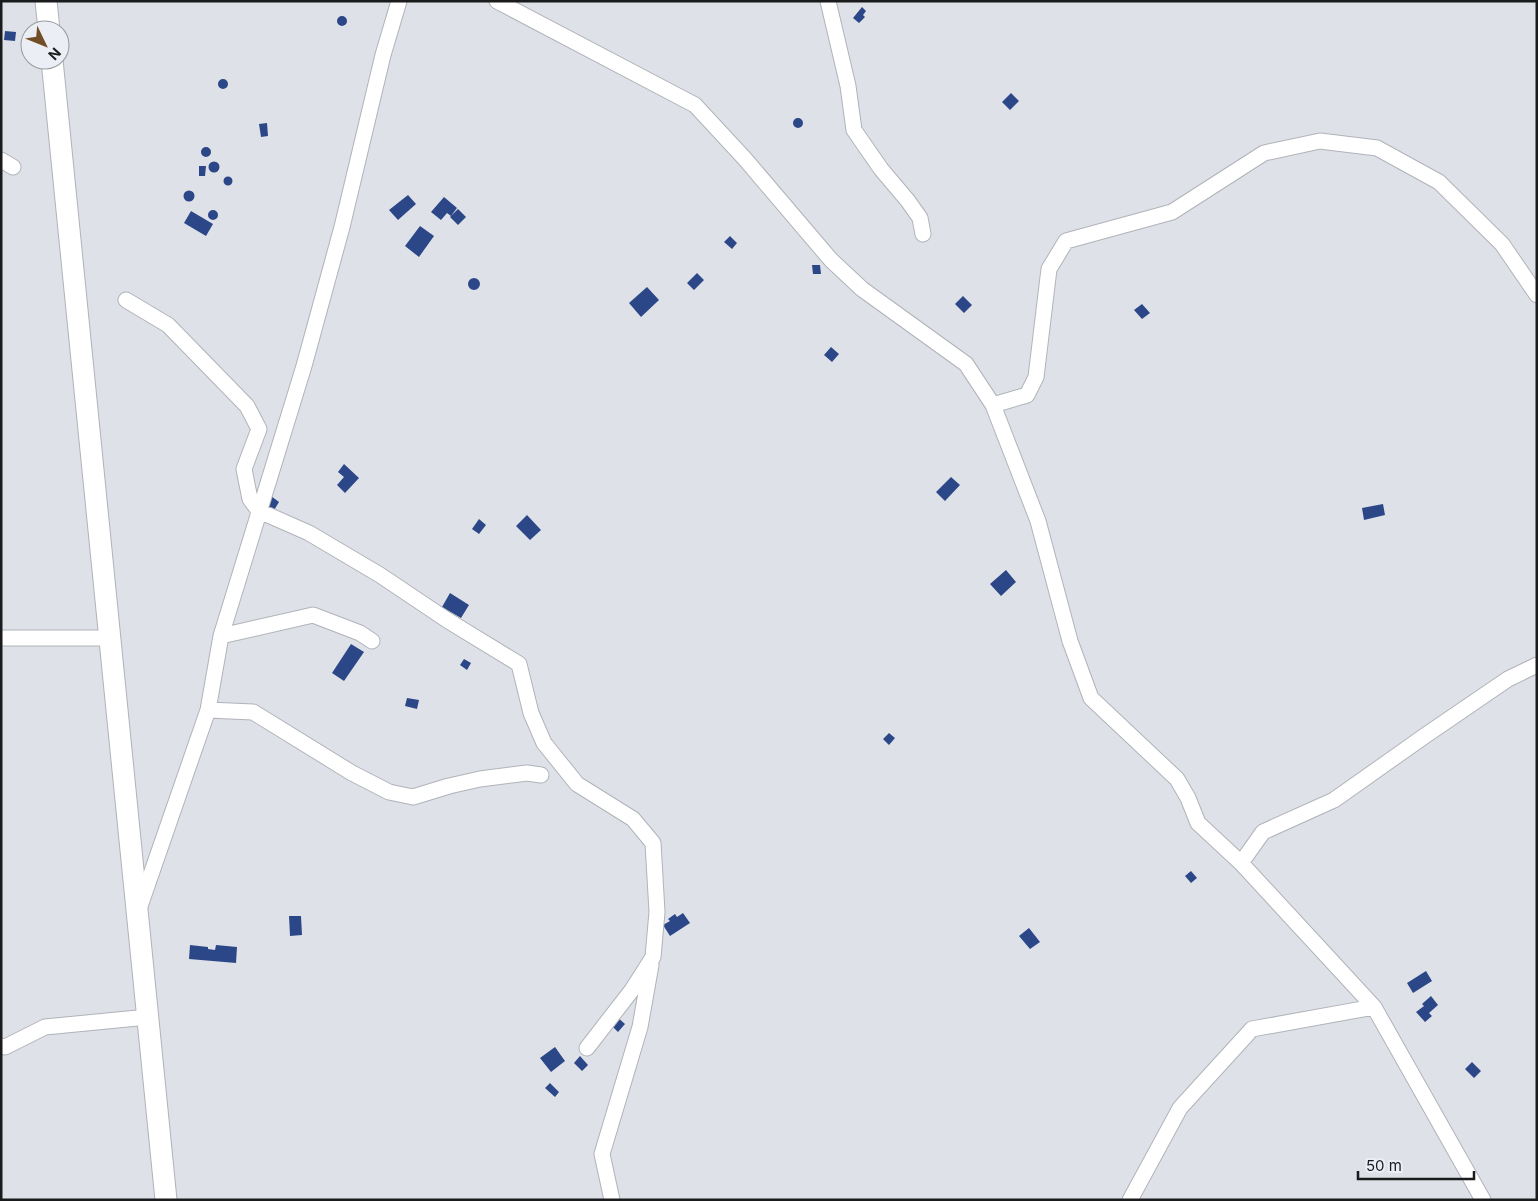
<svg xmlns="http://www.w3.org/2000/svg" width="1538" height="1201" viewBox="0 0 1538 1201" font-family="Inter,sans-serif">
	<rect width="100%" height="100%" fill="#dee1e7"/>
	<!-- building -->
	<path fill="#2c4788" d="M862,7L866,11L863,15L865,17L859,23L853,18Z
		M337 21a5 5 0 1 1 10 0a5 5 0 1 1-10 0Z
		M5,31L16,32L15,41L4,40Z
		M218 84a5 5 0 1 1 10 0a5 5 0 1 1-10 0Z
		M1011,93L1019,101L1010,110L1002,102Z
		M793 123a5 5 0 1 1 10 0a5 5 0 1 1-10 0Z
		M267,123L268,136L261,137L259,124Z
		M201 152a5 5 0 1 1 10 0a5 5 0 1 1-10 0Z
		M208.5 167a5.5 5.5 0 1 1 11 0a5.5 5.5 0 1 1-11 0Z
		M199,166H206L205,176H199Z
		M223.5 181a4.5 4.5 0 1 1 9 0a4.5 4.5 0 1 1-9 0Z
		M183.5 196a5.5 5.5 0 1 1 11 0a5.5 5.5 0 1 1-11 0Z
		M408,195L416,204L398,220L389,210Z
		M444,197L457,208L451,216L447,213L441,220L431,212Z
		M458,209L466,217L458,225L450,217Z
		M208 215a5 5 0 1 1 10 0a5 5 0 1 1-10 0Z
		M191,211L213,224L206,236L184,223Z
		M420,226L434,236L419,257L405,246Z
		M730,236L737,243L732,249L724,242Z
		M812,265H820L821,274H813Z
		M697,273L704,280L694,290L687,283Z
		M468 284a6 6 0 1 1 12 0a6 6 0 1 1-12 0Z
		M647,287L659,300L641,317L629,303Z
		M963,296L972,305L964,313L955,304Z
		M1142,304L1150,313L1142,319L1134,310Z
		M831,347L839,354L832,362L824,355Z
		M344,464L359,478L345,493L337,485L344,477L338,472Z
		M951,477L960,485L945,501L936,492Z
		M271,496L279,502L273,512L264,506Z
		M1383,504L1385,515L1364,520L1362,508Z
		M527,515L541,530L530,540L516,526Z
		M479,519L486,525L479,534L472,529Z
		M1006,570L1016,582L1001,596L990,584Z
		M450,593L469,605L461,618L442,607Z
		M351,644L364,652L344,681L332,673Z
		M464,659L471,663L467,670L460,665Z
		M407,698L419,700L417,709L405,706Z
		M889,733L895,738L889,745L883,739Z
		M1191,871L1197,878L1191,883L1185,876Z
		M683,913L690,923L670,936L663,925L670,921L668,919L675,914L677,917Z
		M289,916H301L302,935L290,936Z
		M1029,928L1040,942L1030,949L1019,936Z
		M190,945L208,947V949L215,950L216,945L237,947L236,963L189,959Z
		M1426,971L1432,981L1413,993L1407,983Z
		M1431,996L1438,1005L1429,1013L1432,1016L1425,1022L1416,1012L1424,1006L1422,1004Z
		M616,1016L625,1024L618,1032L609,1023Z
		M555,1047L565,1061L551,1072L540,1058Z
		M580,1056L588,1065L582,1071L574,1063Z
		M1472,1062L1481,1071L1474,1078L1465,1069Z
		M550,1083L559,1092L555,1097L545,1088Z"/>
	<g fill="none" stroke-linecap="round" stroke-linejoin="round">
		<!-- street casing -->
		<g stroke="#b0b3b9" stroke-width="17">
			<path id="street" d="M497,1L695,105L745,159L831,260L862,289L966,364L993,405L1038,521L1070,641L1091,698L1177,779L1188,798L1198,823L1241,863L1374,1007L1483,1200
				M828,1L848,86L854,130L881,169L908,201L920,218L923,234
				M1,160L13,167
				M126,300L168,325L247,406L259,429L244,469L250,499L259,511L309,533L380,575L447,620L519,664L531,713L544,743L577,784L633,819L653,843L657,912L653,957L632,990L587,1048
				M993,405L1027,395L1036,377L1049,269L1066,241L1172,212L1264,153L1320,141L1377,148L1439,182L1502,244L1537,295
				M221,636L313,615L360,633L372,641
				M1,638H110
				M208,710L253,712L352,773L389,792L413,797L449,786L480,779L527,773L541,775
				M1241,863L1263,832L1334,800L1426,735L1508,679L1537,665
				M139,909L208,710L221,636L304,366L342,227L383,55L399,1
				M1,1046L5,1047L45,1027L148,1017
				M612,1200L602,1154L640,1027L651,965
				M1130,1200L1180,1108L1252,1029L1374,1007"/>
		</g>
		<!-- secondary casing -->
		<g stroke="#b0b3b9" stroke-width="23">
			<path id="secondary" d="M46,1L49,30
				M52,60L166,1200"/>
		</g>
		<!-- street -->
		<use href="#street" stroke="#fff" stroke-width="15"/>
		<!-- secondary -->
		<use href="#secondary" stroke="#fff" stroke-width="21"/>
	</g>
	<!-- border -->
	<rect width="1538" height="1201" fill="none" stroke="#1a1b1d" stroke-width="5"/>
	<!-- north arrow -->
	<g transform="translate(45 45) rotate(133)"><circle r="24" fill="#ebeef4" stroke="#979a9e"/>
	<path d="M0-4L9 19L0 12L-9 19Z" fill="#724e28"/>
	<text y="-8" font-size="14" font-weight="bold" text-anchor="middle" fill="#1a1b1d">N</text>
	</g>
	<!-- scale -->
	<path d="M1358 1171v8h116v-8" fill="none" stroke="#1a1b1d" stroke-width="2.5"/>
	<text x="1366" y="1171" font-size="15" fill="#1a1b1d" stroke="#ebeef4" stroke-width="4" paint-order="stroke">50 m</text>
</svg>
